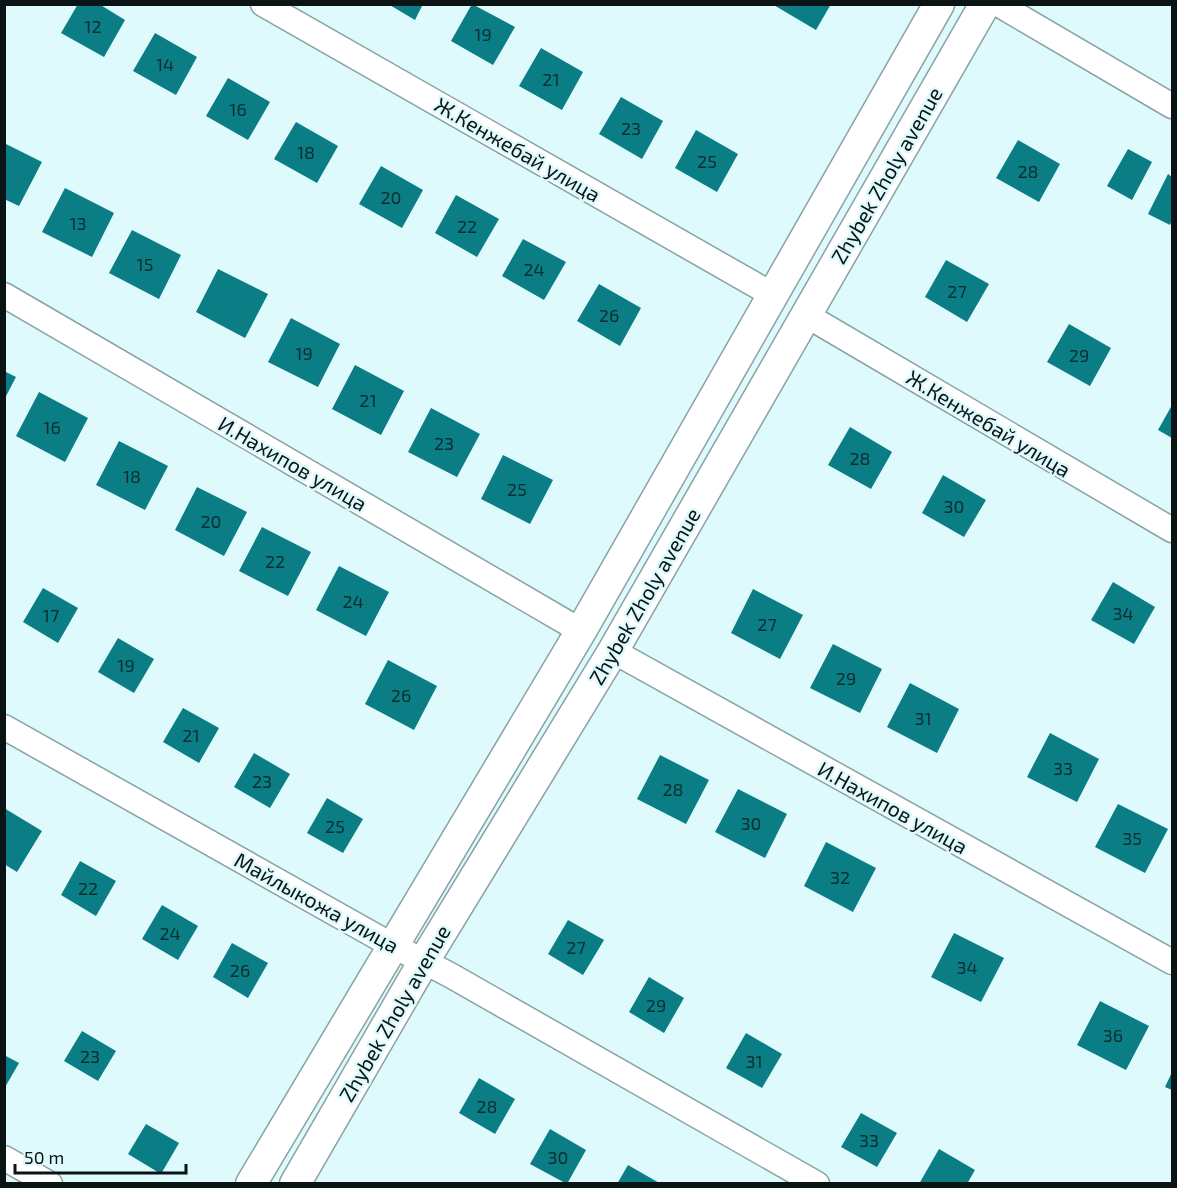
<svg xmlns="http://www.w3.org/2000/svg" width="1177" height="1188" viewBox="0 0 1177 1188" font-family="'Exo 2',sans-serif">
	<rect width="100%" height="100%" fill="#dffafc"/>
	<!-- building -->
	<path fill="#0a7d85" d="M78,4H99L125,20L104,57L61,33Z
		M388,4H423L415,20Z
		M472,4L515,27L493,65L451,41Z
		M772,4H831L816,30Z
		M155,33L197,57L176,95L133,71Z
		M541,48L583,72L562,110L519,86Z
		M228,78L270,102L248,140L206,116Z
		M621,97L663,121L642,159L599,134Z
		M296,122L338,146L317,183L274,159Z
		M696,130L738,154L717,192L675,168Z
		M1018,140L1060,164L1039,202L996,178Z
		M4,143L42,162L19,206L4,199Z
		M1128,149L1152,162L1132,200L1107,186Z
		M381,166L423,190L402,228L359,204Z
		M1168,174L1172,177V220L1170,225L1148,214Z
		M65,188L114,213L92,257L42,232Z
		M456,195L499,219L477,257L435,233Z
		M132,230L181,255L159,299L109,273Z
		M523,239L566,262L544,300L502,276Z
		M946,260L989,284L967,322L925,297Z
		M218,269L268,294L245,338L196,312Z
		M599,284L641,308L620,346L577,321Z
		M291,318L340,344L318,387L268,362Z
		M1069,324L1111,348L1090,386L1047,362Z
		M355,365L404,391L381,435L332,409Z
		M4,371L16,377L4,400Z
		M39,392L88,418L65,462L16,436Z
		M1172,405V438L1158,430Z
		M431,408L480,434L457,477L408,452Z
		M850,427L892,452L871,489L828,465Z
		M119,441L168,466L145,510L96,485Z
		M503,455L553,480L530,524L481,499Z
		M943,475L986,500L964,537L922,513Z
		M197,487L247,512L224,556L175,530Z
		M262,527L311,552L288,596L239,571Z
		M339,566L389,592L366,636L316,610Z
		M1113,582L1155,607L1134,644L1091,620Z
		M43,588L78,608L58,643L23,622Z
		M753,589L803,615L780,659L731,633Z
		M118,638L154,659L134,693L98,672Z
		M833,644L882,669L860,713L810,688Z
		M388,660L437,686L414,730L365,704Z
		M910,683L959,709L937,753L887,727Z
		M183,708L219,728L199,763L163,742Z
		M1050,733L1099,759L1077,802L1027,777Z
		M254,753L290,774L270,808L234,787Z
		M660,755L709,780L686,824L637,799Z
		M738,789L787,814L765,858L715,832Z
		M327,798L363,819L343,853L307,833Z
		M1118,804L1168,829L1145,873L1095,847Z
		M4,808L42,831L17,872L4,864Z
		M826,842L876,868L853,912L804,886Z
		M80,861L116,881L96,916L61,895Z
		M162,905L198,926L178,960L142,939Z
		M568,920L604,940L583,975L548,954Z
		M954,933L1004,958L981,1002L931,977Z
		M232,943L268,963L248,998L213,977Z
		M649,977L684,998L664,1033L629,1012Z
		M1100,1001L1149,1026L1126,1070L1077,1045Z
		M82,1031L116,1051L98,1081L64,1061Z
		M746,1033L782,1054L762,1088L726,1068Z
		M4,1055L19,1063L4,1089Z
		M1172,1072V1090L1165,1087Z
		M479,1078L515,1099L495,1134L459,1113Z
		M861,1113L897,1133L877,1167L841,1147Z
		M146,1124L179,1143L161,1174L128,1154Z
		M550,1129L586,1150L567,1184L530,1164Z
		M939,1149L975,1170L967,1184H919Z
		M628,1165L661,1184H617Z"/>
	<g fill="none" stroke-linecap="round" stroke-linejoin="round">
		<!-- minor casing -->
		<g stroke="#89a2a4" stroke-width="27">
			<path id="minor" d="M263,4L773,295
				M998,4L1172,106
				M4,295L581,631
				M806,315L1172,530
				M613,651L1172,962
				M4,727L386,942L450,975L817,1184
				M4,1158L50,1184"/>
		</g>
		<!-- tertiary casing -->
		<g stroke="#89a2a4" stroke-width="33">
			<path id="tertiary" d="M251,1184L581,631L939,4
				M295,1184L424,961L613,651L985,4"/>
		</g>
		<!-- minor -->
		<use href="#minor" stroke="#fff" stroke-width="24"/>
		<!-- tertiary -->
		<use href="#tertiary" stroke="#fff" stroke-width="30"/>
	</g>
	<g text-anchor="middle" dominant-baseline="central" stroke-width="5" stroke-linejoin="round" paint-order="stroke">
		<!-- number labels -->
		<g font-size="18" fill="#0b2e31">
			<text x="93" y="26">12</text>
			<text x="483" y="34">19</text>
			<text x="165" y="64">14</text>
			<text x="551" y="79">21</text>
			<text x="238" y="109">16</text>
			<text x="631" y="128">23</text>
			<text x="306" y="152">18</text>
			<text x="707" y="161">25</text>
			<text x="1028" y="171">28</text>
			<text x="391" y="197">20</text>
			<text x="78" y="223">13</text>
			<text x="467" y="226">22</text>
			<text x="145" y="264">15</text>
			<text x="534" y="269">24</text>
			<text x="957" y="291">27</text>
			<text x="609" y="315">26</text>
			<text x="304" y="353">19</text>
			<text x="1079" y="355">29</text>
			<text x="368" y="400">21</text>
			<text x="52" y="427">16</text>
			<text x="444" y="443">23</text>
			<text x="860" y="458">28</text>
			<text x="132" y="476">18</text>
			<text x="517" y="489">25</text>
			<text x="954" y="506">30</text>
			<text x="211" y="521">20</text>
			<text x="275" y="561">22</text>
			<text x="353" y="601">24</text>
			<text x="1123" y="613">34</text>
			<text x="51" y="615">17</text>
			<text x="767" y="624">27</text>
			<text x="126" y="665">19</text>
			<text x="846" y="678">29</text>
			<text x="401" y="695">26</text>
			<text x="923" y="718">31</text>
			<text x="191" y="735">21</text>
			<text x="1063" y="768">33</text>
			<text x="262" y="781">23</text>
			<text x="673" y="789">28</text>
			<text x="751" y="823">30</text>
			<text x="335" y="826">25</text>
			<text x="1132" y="838">35</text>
			<text x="840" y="877">32</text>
			<text x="88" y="888">22</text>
			<text x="170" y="933">24</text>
			<text x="576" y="947">27</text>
			<text x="967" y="967">34</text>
			<text x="240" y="970">26</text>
			<text x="656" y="1005">29</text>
			<text x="1113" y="1035">36</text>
			<text x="90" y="1056">23</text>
			<text x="754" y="1061">31</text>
			<text x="487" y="1106">28</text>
			<text x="869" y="1140">33</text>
			<text x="558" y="1157">30</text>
		</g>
		<!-- street labels -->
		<g font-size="21" fill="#0b1415" stroke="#dffafc">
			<text transform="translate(518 149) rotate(30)">Ж.Кенжебай улица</text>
			<text transform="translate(886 175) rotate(-60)">Zhybek Zholy avenue</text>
			<text transform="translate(989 423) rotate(31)">Ж.Кенжебай улица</text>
			<text transform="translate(293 463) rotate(30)">И.Нахипов улица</text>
			<text transform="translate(644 596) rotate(-60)">Zhybek Zholy avenue</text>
			<text transform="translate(893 807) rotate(29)">И.Нахипов улица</text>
			<text transform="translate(317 902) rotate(29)">Майлыкожа улица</text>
			<text transform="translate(394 1013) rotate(-60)">Zhybek Zholy avenue</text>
		</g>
	</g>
	<!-- border -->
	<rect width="1177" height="1188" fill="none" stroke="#0b1415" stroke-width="12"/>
	<!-- scale -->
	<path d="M15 1164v9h171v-9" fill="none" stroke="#0b1415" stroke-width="3"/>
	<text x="24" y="1164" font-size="18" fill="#0b1415" stroke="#dffafc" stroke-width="4.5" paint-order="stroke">50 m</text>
</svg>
